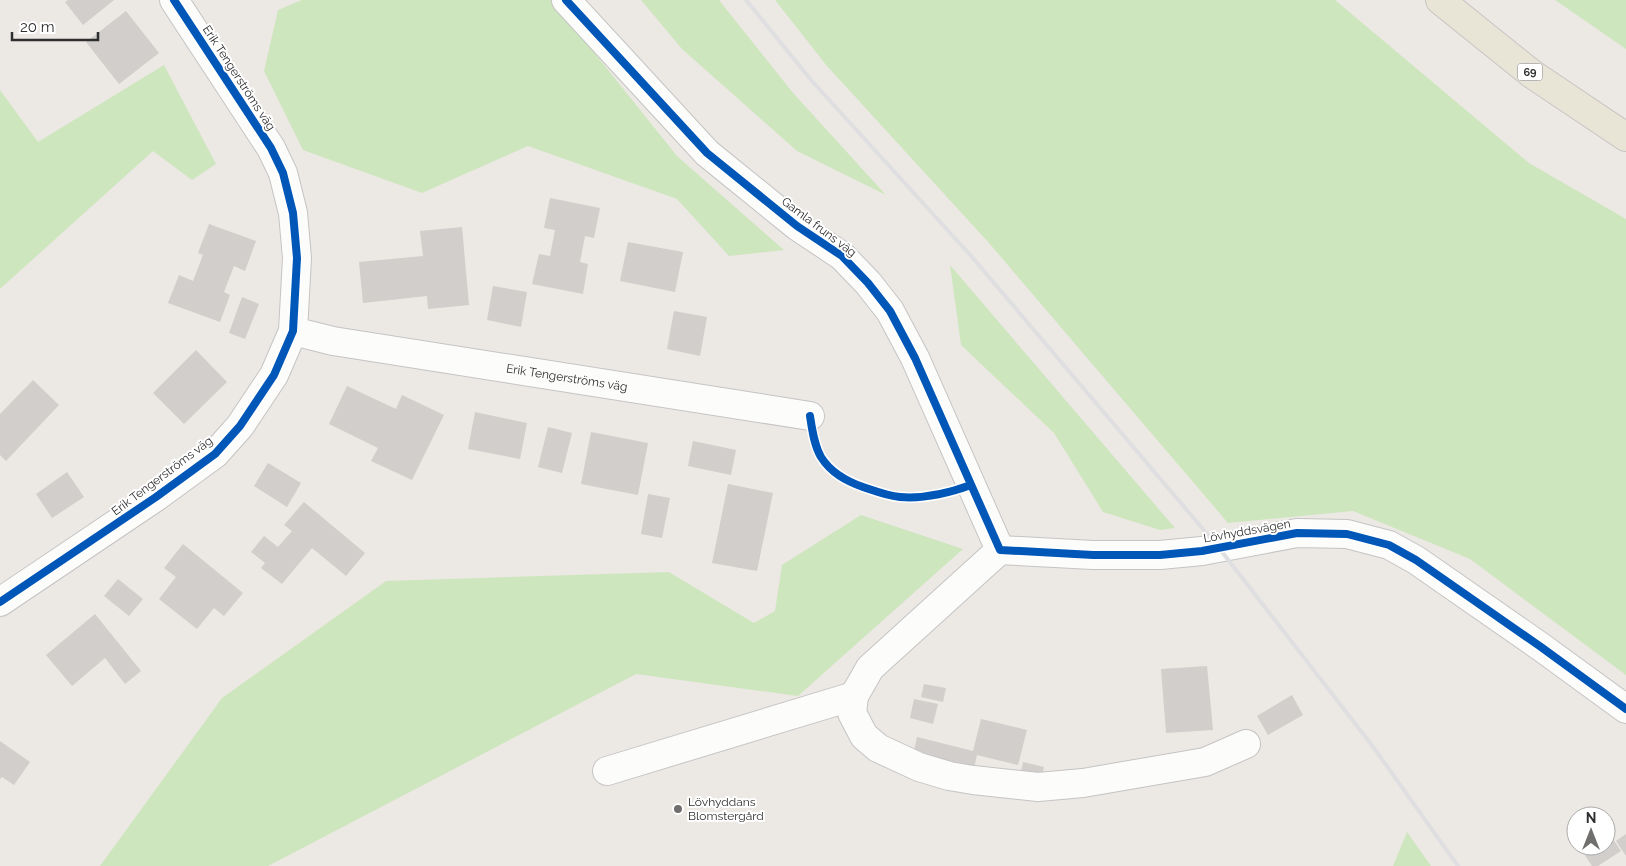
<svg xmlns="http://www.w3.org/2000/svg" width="1626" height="866" viewBox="0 0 1626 866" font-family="Raleway,sans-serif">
	<rect width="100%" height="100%" fill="#ece8e4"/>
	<!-- green -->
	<path fill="#cee6be" d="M302,0H552L677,156L784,250L729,256L677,199L528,146L422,193L303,150L264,71L278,10Z
		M641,0H719L794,94L886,195L797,151L682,49Z
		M775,0H1335L1529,163L1626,219V675L1470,559L1353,511L1228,523L989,243L827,66Z
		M1555,0H1626V49Z
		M164,65L216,164L192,180L153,151L0,289V90L38,142Z
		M950,265L956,272L1175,528L1160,530L1103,512L1054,433L961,345Z
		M861,515L963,549L798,696L636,674L268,866H100L222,698L386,581L669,572L754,623L775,611L782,565Z
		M1407,832L1431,866H1393Z"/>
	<!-- building -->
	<path fill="#d1cecb" d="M68,0H114L83,25L65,2Z
		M126,11L159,53L119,84L86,42Z
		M550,198L600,208L594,238L585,236L580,262L588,264L583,294L532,284L539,254L550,256L555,230L544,228Z
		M209,224L256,241L245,271L234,266L224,292L230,295L220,322L168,303L179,275L193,281L203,255L198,253Z
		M462,227L469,305L428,309L427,296L363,303L359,262L423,256L420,231Z
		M628,242L683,252L675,292L620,281Z
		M493,286L527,292L521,327L487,320Z
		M242,297L259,304L245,339L229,333Z
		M674,311L707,317L700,356L667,349Z
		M196,350L227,382L184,424L153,393Z
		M33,380L59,405L6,461L0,455V414Z
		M347,386L396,409L402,395L444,415L412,480L371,461L378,448L329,424Z
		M475,412L527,423L520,459L468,449Z
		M548,427L572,433L562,473L538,467Z
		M591,432L648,443L638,495L581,484Z
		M693,441L736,450L731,475L688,466Z
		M268,463L301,483L287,507L254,486Z
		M67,472L84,497L52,518L36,494Z
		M728,484L773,493L757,571L712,563Z
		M648,494L670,498L662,538L641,534Z
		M304,502L365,553L346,576L312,548L282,584L261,568L265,563L251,552L264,536L278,547L292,531L284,525Z
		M183,544L243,593L224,616L214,608L197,629L159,599L176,577L164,568Z
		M118,579L143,599L129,616L104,596Z
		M95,614L141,671L125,684L105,658L72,686L46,655Z
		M1207,666L1213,730L1166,733L1161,669Z
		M924,684L946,688L943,702L921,697Z
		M1292,695L1303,715L1268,735L1257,716Z
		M914,699L938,704L933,724L910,718Z
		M981,719L1027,730L1018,765L977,755L972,777L913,756L917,737L973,751Z
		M0,741L30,762L14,785L2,777L0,779Z
		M1023,762L1044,767L1041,781L1020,776Z
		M1608,832L1621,851L1598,866H1592L1581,849L1586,846H1606V833Z
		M1626,834V856L1616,841Z"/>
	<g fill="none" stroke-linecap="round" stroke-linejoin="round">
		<!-- minor casing -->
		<g stroke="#c5c4c5" stroke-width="30">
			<g id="minor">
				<path d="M566,0L707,153L797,226L842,256L868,283L890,311L915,358L1000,550"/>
				<path id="s1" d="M293,331L333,341L810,416"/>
				<path d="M1000,550L1093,555H1160L1202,551L1297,533L1347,534L1389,545L1416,560L1541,647L1626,709"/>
				<path d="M1000,550L870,668L854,696L852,713L864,736L878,748L919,767L949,776L973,780L1038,787L1083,783L1205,762L1246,744"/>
				<path d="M0,602L156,497L215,454L240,426L274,375L293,331L297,258L293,213L283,173L271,148L174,0"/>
				<path d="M607,771L854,696"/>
			</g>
		</g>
		<!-- major casing -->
		<g stroke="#c6c5c4" stroke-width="30">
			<path id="major" d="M1440,0L1532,74L1626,137"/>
		</g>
		<!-- minor -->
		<use href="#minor" stroke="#fcfcfb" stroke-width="28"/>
		<!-- major -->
		<use href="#major" stroke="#e8e4d6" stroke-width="28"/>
		<!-- rail -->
		<path stroke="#dfdfe1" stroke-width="4" d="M746,0L811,80L972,257L1219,548L1374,748L1458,866"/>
		<!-- cycleway casing -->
		<g stroke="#fff" stroke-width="11">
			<path id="cycleway" d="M566,0L707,153L797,226L842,256L868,283L890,311L915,358L1000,550L1093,555H1160L1202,551L1297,533L1347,534L1389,545L1416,560L1541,647L1626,709
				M810,416C812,429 814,445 821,457C831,473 846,481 863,487C875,491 887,496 900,497C924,499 949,493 971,485
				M0,602L156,497L215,454L240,426L274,375L293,331L297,258L293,213L283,173L271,148L174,0"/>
		</g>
		<!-- cycleway -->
		<use href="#cycleway" stroke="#0057b8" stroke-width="8"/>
	</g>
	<!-- markers -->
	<circle fill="#706f6e" stroke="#fff" stroke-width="2" cx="678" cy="809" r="5"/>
	<g text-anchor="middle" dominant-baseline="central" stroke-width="4" stroke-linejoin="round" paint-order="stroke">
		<!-- shield labels -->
		<rect fill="#fff" stroke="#6d6d6d" stroke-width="1" x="1517.5" y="63.5" width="25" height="17" rx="4"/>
		<g font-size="11" font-weight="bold" fill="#2e2e2e">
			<text x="1530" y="72">69</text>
		</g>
		<!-- street labels -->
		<g font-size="12" fill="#2e2e2e" stroke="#fff">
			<text transform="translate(239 78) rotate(57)">Erik Tengerströms väg</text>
			<text transform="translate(819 227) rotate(37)">Gamla fruns väg</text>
			<text stroke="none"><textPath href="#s1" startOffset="278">Erik Tengerströms väg</textPath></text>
			<text transform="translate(162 476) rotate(-37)">Erik Tengerströms väg</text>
			<text transform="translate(1247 531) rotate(-10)">Lövhyddsvägen</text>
		</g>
		<!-- poi labels -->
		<g font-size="12" fill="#2e2e2e" stroke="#fff" text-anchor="start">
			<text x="688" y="802">Lövhyddans<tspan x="688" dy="14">Blomstergård</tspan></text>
		</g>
	</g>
	<!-- north arrow -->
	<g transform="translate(1591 831)"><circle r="24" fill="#ffffff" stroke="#ababab"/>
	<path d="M0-4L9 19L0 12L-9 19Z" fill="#706f6e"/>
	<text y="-8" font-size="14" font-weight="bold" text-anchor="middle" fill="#2e2e2e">N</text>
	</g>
	<!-- scale -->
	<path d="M12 32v8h86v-8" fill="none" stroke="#2e2e2e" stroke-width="2.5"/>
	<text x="20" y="32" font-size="15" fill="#2e2e2e" stroke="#ffffff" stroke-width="4" paint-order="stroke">20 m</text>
</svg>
